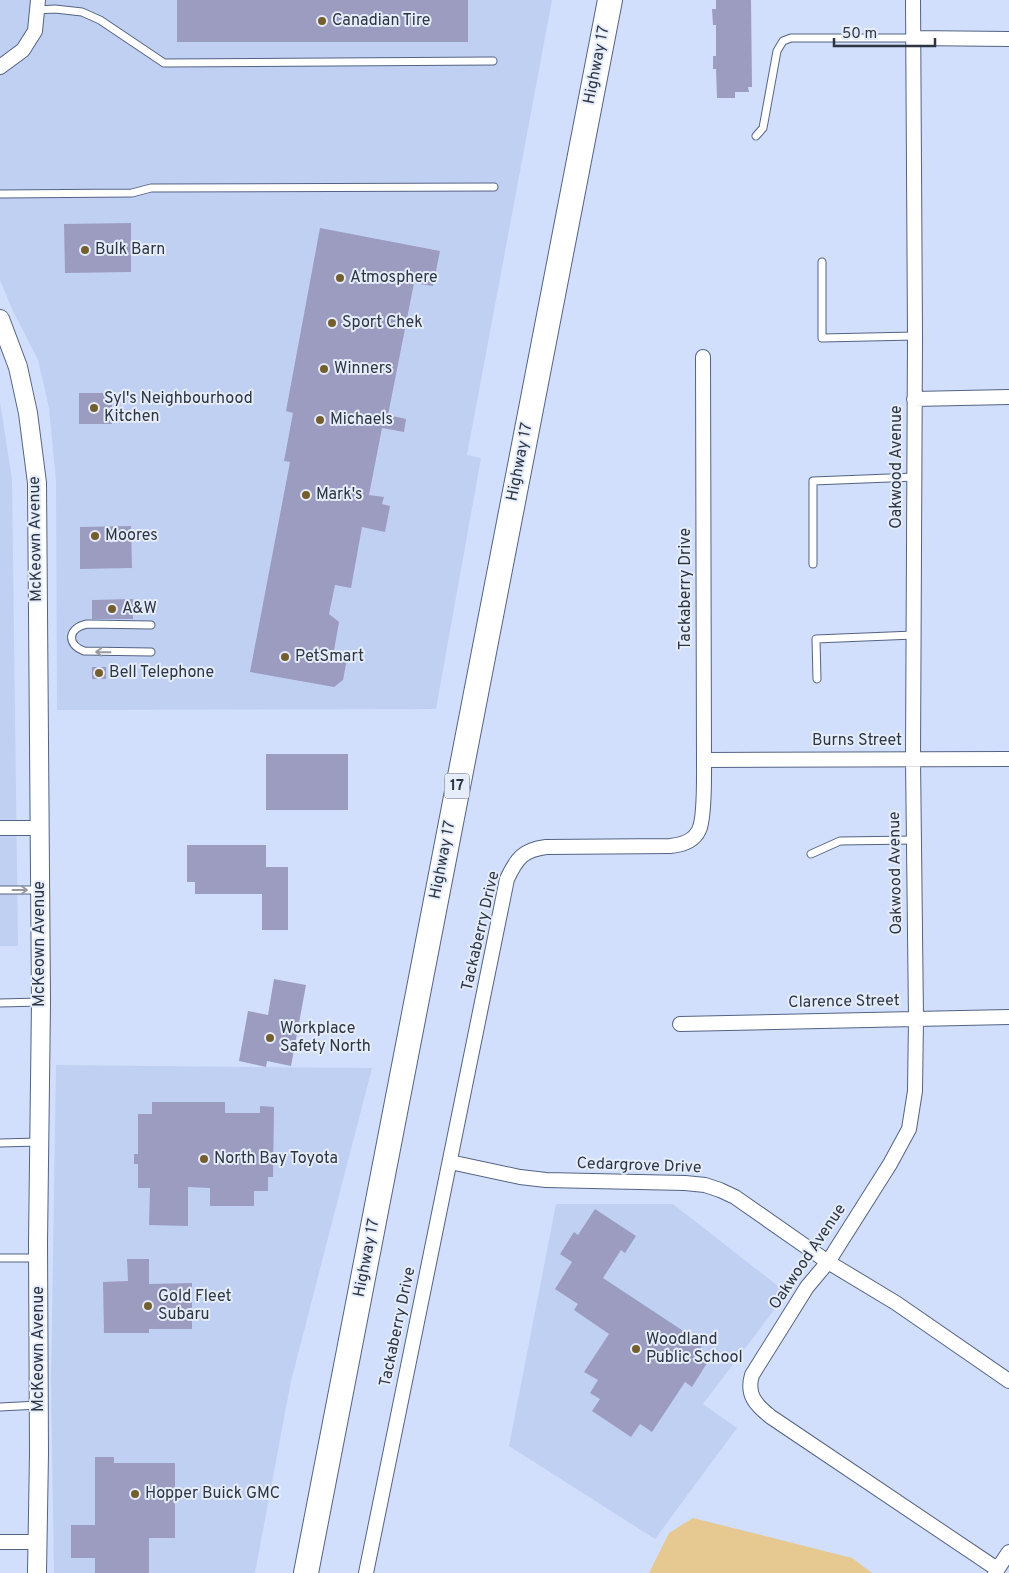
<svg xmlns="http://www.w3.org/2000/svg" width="1009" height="1573" viewBox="0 0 1009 1573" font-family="Overpass,sans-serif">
	<rect width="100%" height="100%" fill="#d1dffc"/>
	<!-- built -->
	<path fill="#c0d0f2" d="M0,0H552L467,455L481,458L436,709L57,710L56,481L49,408L38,360L13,311L0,280Z
		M0,402L12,479L18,946H0Z
		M56,1065L372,1068L291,1381L255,1573H54L51,1381Z
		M556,1204H673L787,1293L703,1404L737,1428L655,1539L509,1446Z"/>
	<!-- green -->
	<path fill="#e5c991" d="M693,1518L852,1558L872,1573H649L669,1533Z"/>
	<!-- building -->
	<path fill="#9c9cc0" d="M177,0H468V42H177Z
		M716,0H751L752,87H748L749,92H735V98H717L716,69H713V56H716V25H713L712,9H716Z
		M131,223V272L65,273L64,224Z
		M320,228L440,251L433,286L414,283L388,415L406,419L404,432L382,428L369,495L384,497L382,504L390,506L385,532L362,527L351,588L335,585L329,614L339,622L333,656L347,659L343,680L334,687L250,672L290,462L284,461L293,413L286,411Z
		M79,393H112V424H79Z
		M131,526L132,568L80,569V527Z
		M133,599V619H92V600Z
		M92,667H106V679H92Z
		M266,754H348V810H266Z
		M187,845H266V867H288V930H262V894H195V882H187Z
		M274,979L306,985L291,1066L267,1061L266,1067L239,1061L248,1011L268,1015Z
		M152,1102H225V1113H260V1106L274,1107L273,1177H268V1191H254V1206H210V1188L188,1187V1226L149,1225L150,1188H138V1164H134V1154H138V1114H152Z
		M595,1209L636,1236L625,1253L621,1250L603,1278L703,1344L698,1352L709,1360L692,1387L685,1382L652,1432L640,1424L631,1437L592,1411L600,1399L590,1393L598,1380L584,1372L609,1334L574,1310L578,1304L555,1289L572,1262L560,1254L574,1232L578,1235Z
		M127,1259H149V1284L192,1283V1329H149V1333H104L103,1282L128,1281Z
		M95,1457H114V1463H175V1538H149V1573H95V1558H71V1525H95Z"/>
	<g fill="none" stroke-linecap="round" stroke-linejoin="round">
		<!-- service casing -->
		<g stroke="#546383" stroke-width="9">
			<path id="service" d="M37,10L55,9L82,12L100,20L164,63L493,61
				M756,136L763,128L777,51L783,41L791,38H913
				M0,194L132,193L151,188L494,187
				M822,262V338L915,336
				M813,564V481L915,477
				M151,625L87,624C68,628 66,644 84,651L151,652
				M817,679L816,639L914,635
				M811,854L840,841L913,840
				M0,890H40
				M0,1003L40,1002
				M0,1143L39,1142
				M0,1258H38
				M0,1407L39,1405"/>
		</g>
		<!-- minor casing -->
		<g stroke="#546383" stroke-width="16">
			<path id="minor" d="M913,0L915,336L913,759L916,1018L915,1091L909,1129L890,1164L828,1262L807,1287L752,1375C746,1395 756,1405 771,1417L997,1569
				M913,38L1009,39
				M0,67L23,50L35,31L38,0
				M914,399L1009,397
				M704,760L1009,759
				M0,828H39
				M680,1024L1009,1017
				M450,1162L520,1177L546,1180L685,1183L705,1185L720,1190L735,1197L828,1262L896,1303L1009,1381
				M0,1542H39
				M366,1573L507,879C517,858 523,850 546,847L670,846C681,845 694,841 699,830C705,818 704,775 704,760L703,357
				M995,1573L1009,1552"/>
		</g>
		<!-- tertiary casing -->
		<g stroke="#546383" stroke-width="20">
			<path id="tertiary" d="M0,319L18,367L28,413L37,483L41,1002L38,1243L39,1453L37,1573"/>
		</g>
		<!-- trunk casing -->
		<g stroke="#546383" stroke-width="26">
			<path id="trunk" d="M306,1573L610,0"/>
		</g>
		<!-- service -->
		<use href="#service" stroke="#fff" stroke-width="7"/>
		<!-- minor -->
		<use href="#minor" stroke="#fff" stroke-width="14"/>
		<!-- tertiary -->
		<use href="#tertiary" stroke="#fff" stroke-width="18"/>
		<!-- trunk -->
		<use href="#trunk" stroke="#fff" stroke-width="24"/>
	</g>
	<!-- one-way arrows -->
	<defs><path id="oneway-shaft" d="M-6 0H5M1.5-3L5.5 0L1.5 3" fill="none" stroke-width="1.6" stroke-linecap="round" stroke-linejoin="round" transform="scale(1.25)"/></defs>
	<g stroke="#969aa0">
		<use href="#oneway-shaft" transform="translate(103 652) rotate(-179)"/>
		<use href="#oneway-shaft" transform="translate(20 890)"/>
	</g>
	<!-- markers -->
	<g fill="#745e2e" stroke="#e5ecfa" stroke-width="2">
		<circle cx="322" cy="21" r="5"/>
		<circle cx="85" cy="250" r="5"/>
		<circle cx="340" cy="278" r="5"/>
		<circle cx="332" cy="323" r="5"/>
		<circle cx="324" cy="369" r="5"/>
		<circle cx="94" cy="408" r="5"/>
		<circle cx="320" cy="420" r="5"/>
		<circle cx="306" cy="495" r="5"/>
		<circle cx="95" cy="536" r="5"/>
		<circle cx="112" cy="609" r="5"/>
		<circle cx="285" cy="657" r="5"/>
		<circle cx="99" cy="673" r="5"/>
		<circle cx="270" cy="1038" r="5"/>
		<circle cx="204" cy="1159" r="5"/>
		<circle cx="148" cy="1306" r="5"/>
		<circle cx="636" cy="1349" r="5"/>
		<circle cx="135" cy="1494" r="5"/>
	</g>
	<g text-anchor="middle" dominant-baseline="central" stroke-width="4" stroke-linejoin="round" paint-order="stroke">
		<!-- shield labels -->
		<rect fill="#e5ecfa" stroke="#646b79" stroke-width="1" x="444.5" y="773.5" width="25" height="25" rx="4"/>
		<g font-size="15" font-weight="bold" fill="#2d3442">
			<text x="457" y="786">17</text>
		</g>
		<!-- poi labels -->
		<g font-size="16" fill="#2d3442" stroke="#e5ecfa" text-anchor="start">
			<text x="332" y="21">Canadian Tire</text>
			<text x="95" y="250">Bulk Barn</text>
			<text x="350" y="278">Atmosphere</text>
			<text x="342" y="323">Sport Chek</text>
			<text x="334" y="369">Winners</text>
			<text x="104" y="399">Syl's Neighbourhood<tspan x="104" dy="18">Kitchen</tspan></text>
			<text x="330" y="420">Michaels</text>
			<text x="316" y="495">Mark's</text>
			<text x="105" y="536">Moores</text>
			<text x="122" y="609">A&amp;W</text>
			<text x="295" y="657">PetSmart</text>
			<text x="109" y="673">Bell Telephone</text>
			<text x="280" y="1029">Workplace<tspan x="280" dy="18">Safety North</tspan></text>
			<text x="214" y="1159">North Bay Toyota</text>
			<text x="158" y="1297">Gold Fleet<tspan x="158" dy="18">Subaru</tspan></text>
			<text x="646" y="1340">Woodland<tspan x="646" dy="18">Public School</tspan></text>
			<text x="145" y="1494">Hopper Buick GMC</text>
		</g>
		<!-- street labels -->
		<g font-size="16" fill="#2d3442" stroke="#e5ecfa">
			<text transform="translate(597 65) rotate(-79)">Highway 17</text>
			<text transform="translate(520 462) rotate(-79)">Highway 17</text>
			<text transform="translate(897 467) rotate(-90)">Oakwood Avenue</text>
			<text transform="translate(36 539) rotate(-91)">McKeown Avenue</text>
			<text transform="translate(686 589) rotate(-90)">Tackaberry Drive</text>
			<text x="857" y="741">Burns Street</text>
			<text transform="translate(443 860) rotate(-79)">Highway 17</text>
			<text transform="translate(896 873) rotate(-91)">Oakwood Avenue</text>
			<text transform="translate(481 931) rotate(-77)">Tackaberry Drive</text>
			<text transform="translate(40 944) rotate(-90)">McKeown Avenue</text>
			<text transform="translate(844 1002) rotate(-1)">Clarence Street</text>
			<text transform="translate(639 1166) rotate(2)">Cedargrove Drive</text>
			<text transform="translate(808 1257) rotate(-56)">Oakwood Avenue</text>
			<text transform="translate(367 1258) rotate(-79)">Highway 17</text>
			<text transform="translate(398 1327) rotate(-78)">Tackaberry Drive</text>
			<text transform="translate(39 1349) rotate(-90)">McKeown Avenue</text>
		</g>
	</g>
	<!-- scale -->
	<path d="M834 38v8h101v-8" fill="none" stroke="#2d3442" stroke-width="2.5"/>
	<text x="842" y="38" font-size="15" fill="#2d3442" stroke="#e5ecfa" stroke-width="4" paint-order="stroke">50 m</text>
</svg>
